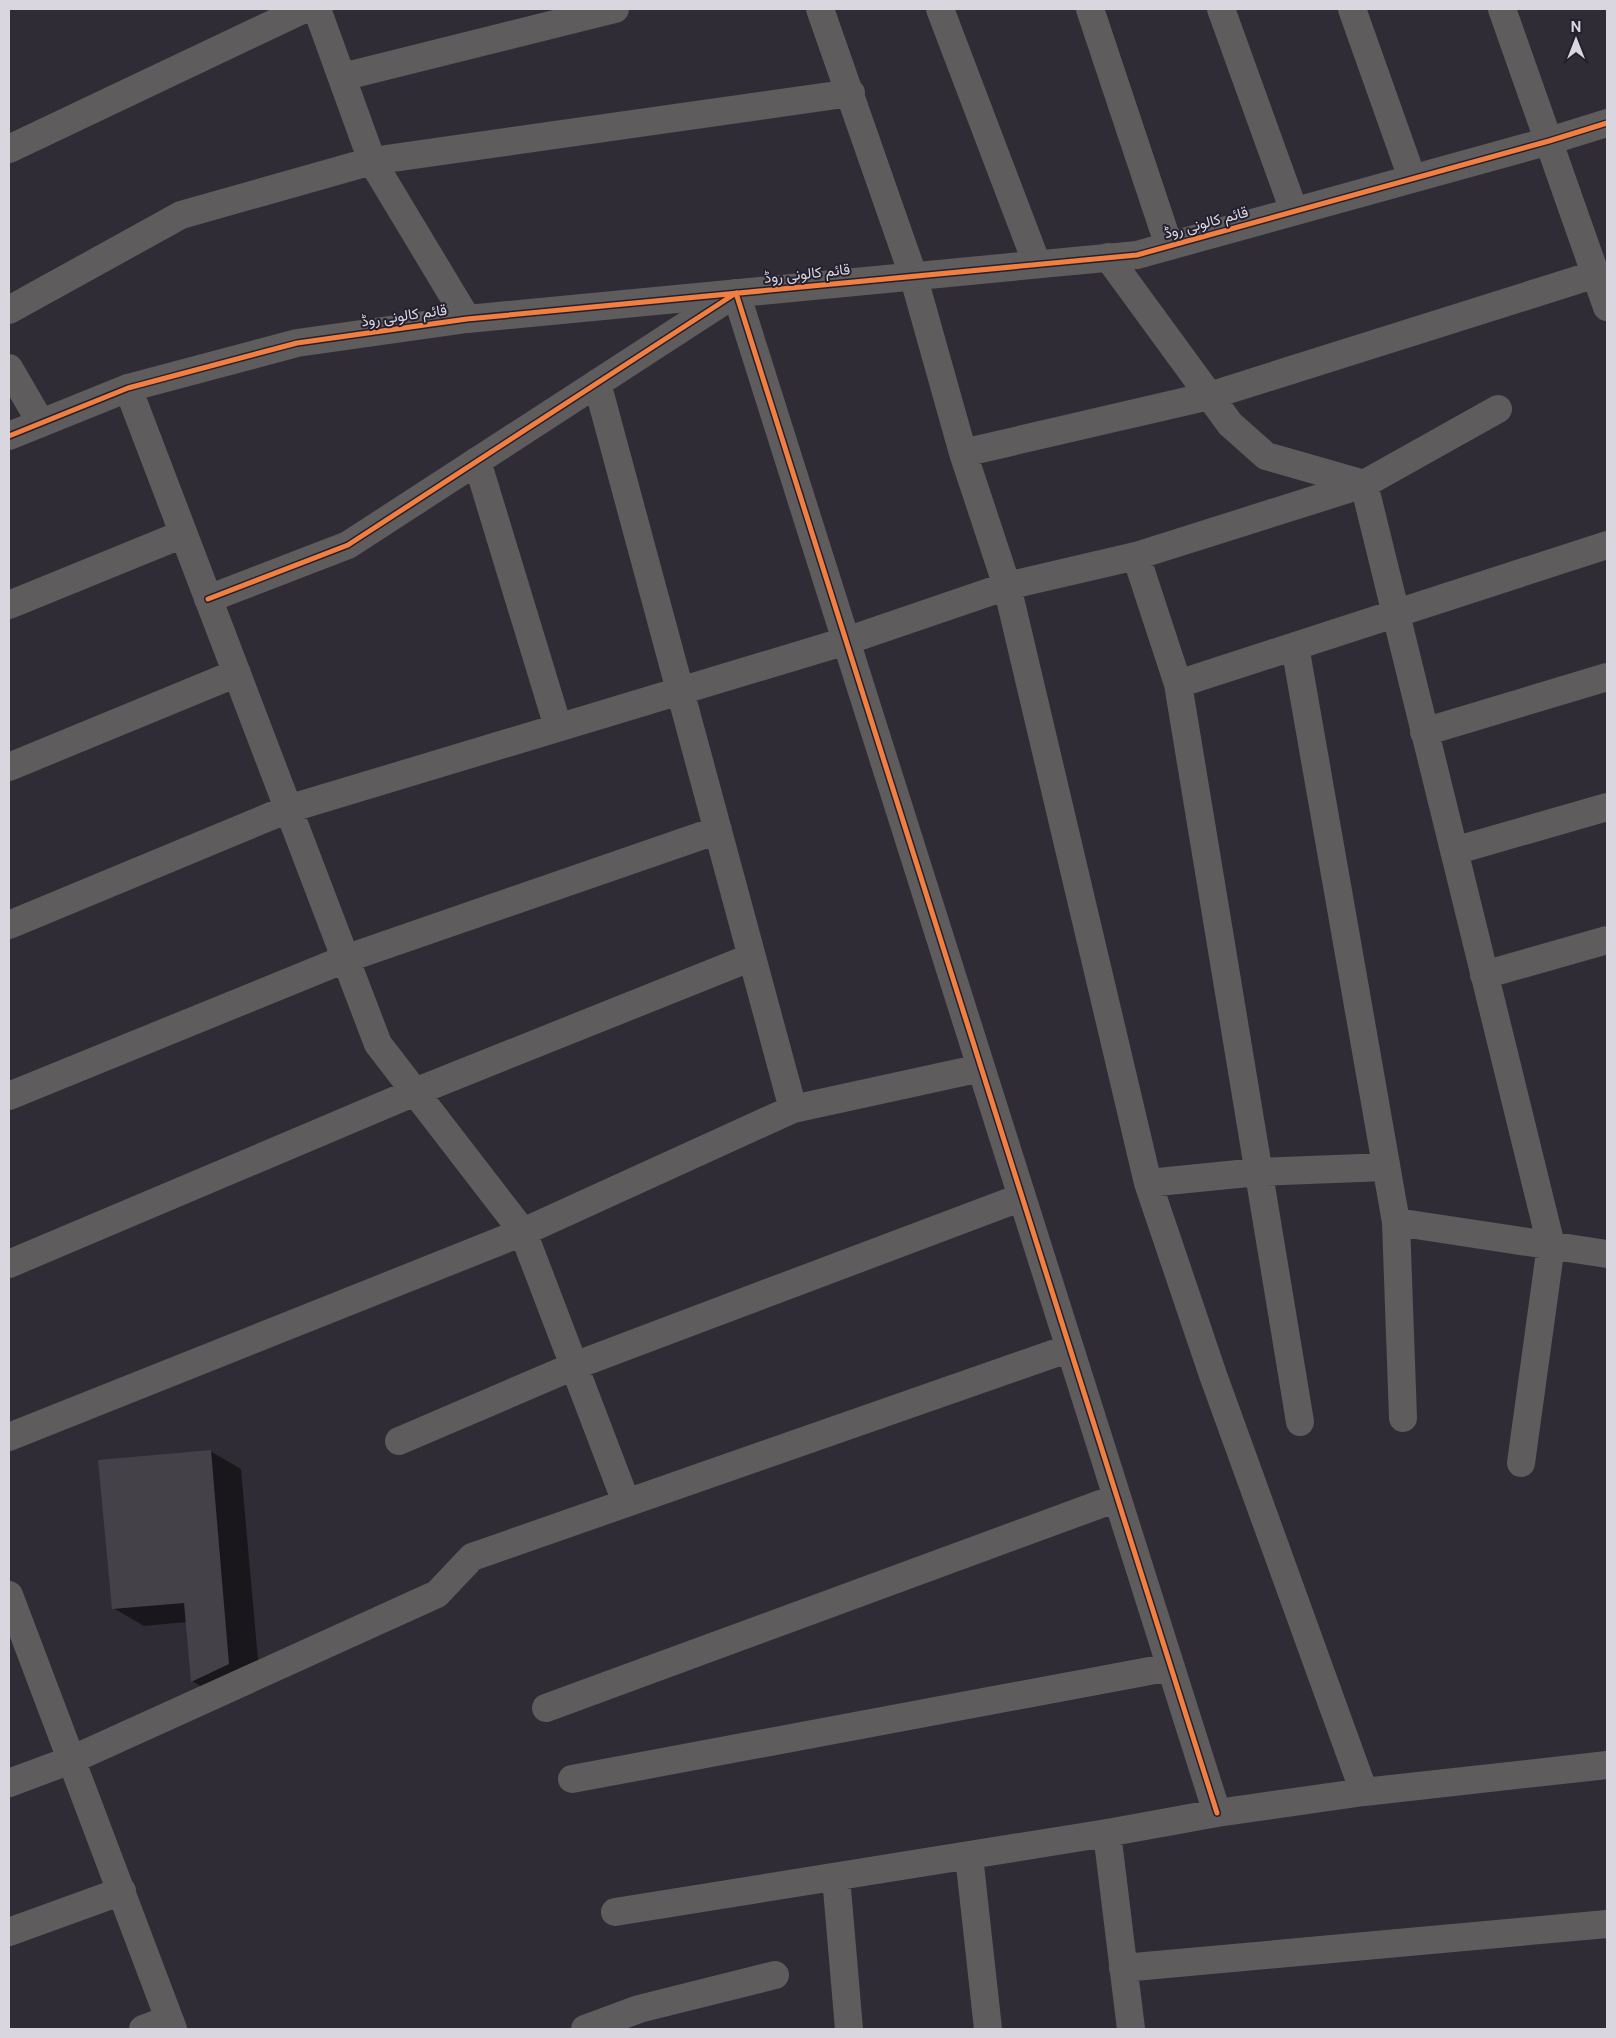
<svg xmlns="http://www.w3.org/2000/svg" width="1616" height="2038" viewBox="0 0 1616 2038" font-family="'Public Sans',Vazirmatn,sans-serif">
	<rect width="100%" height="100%" fill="#302c36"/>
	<!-- shadow -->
	<path fill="#0007" d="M210,1451L241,1469L260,1682L223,1699L192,1681L187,1622L144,1626L113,1608Z"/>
	<!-- building -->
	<path fill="#444148" d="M211,1450L229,1664L191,1682L184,1603L112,1609L98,1460Z"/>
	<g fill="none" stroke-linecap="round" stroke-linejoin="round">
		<!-- minor -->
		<path stroke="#5e5c5c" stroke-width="28" d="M317,9L372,161L467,319
			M820,9L913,275L963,453L1007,586L1148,1183L1213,1375L1364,1792
			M940,9L1037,264
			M1090,9L1169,246
			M1221,9L1294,211
			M1352,9L1412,178
			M1502,9L1607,307
			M342,77L615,9
			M9,149L304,9
			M1108,257L1230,424L1266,456L1364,484L1551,1245L1521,1463
			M9,310L181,215L372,161L851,93
			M9,368L41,423
			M597,383L793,1109
			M128,388L378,1044L523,1232L626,1502
			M963,453L1209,396L1596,274
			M477,461L558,727
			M1136,556L1178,684L1300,1422
			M208,599L348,545L736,293L1217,1813
			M9,605L183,534
			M1295,646L1396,1222L1403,1418
			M1178,684L1607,545
			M1424,732L1607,677
			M9,767L237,673
			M1454,851L1607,807
			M9,925L288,809L846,641L1007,586L1136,556L1364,484L1498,409
			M1484,975L1607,940
			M9,1096L345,959L718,830
			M1148,1183L1258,1172L1386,1167
			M1396,1222L1607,1254
			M9,1264L415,1092L752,957
			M9,1437L523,1232L793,1109L981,1068
			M399,1441L574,1366L1022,1197
			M9,1595L173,2029
			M546,1708L1117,1498
			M572,1779L1171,1667
			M9,1783L71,1760L437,1594L472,1557L1070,1348
			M1107,1833L1131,2029
			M969,1856L988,2029
			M836,1877L849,2029
			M615,1912L1107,1833L1217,1813L1364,1792L1607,1765
			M9,1932L122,1891
			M1123,1968L1607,1924
			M143,2029L169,2019
			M585,2029L639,2009L775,1975"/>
		<!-- tertiary -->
		<path stroke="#5e5c5c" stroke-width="28" d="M9,436L128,388L297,343L467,319L1137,255L1549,141L1607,123"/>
		<!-- cycleway casing -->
		<g stroke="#25202f" stroke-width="8">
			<path id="cycleway" d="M9,436L128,388L297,343L467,319L1137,255L1549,141L1607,123
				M208,599L348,545L736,293L1217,1813"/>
		</g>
		<!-- cycleway -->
		<use href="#cycleway" stroke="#f27e40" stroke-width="5"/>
	</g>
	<g text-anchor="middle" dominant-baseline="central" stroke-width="4" stroke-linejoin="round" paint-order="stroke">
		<!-- street labels -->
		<g font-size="15" fill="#d9d6e0" stroke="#25202f">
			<text transform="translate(1206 222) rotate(-15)">قائم کالونی روڈ</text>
			<text transform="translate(807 273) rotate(-6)">قائم کالونی روڈ</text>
			<text transform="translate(404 315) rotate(-8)">قائم کالونی روڈ</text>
		</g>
	</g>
	<!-- border -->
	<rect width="1616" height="2038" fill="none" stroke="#d9d6e0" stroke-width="20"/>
	<!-- north arrow -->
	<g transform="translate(1576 40)" stroke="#25202f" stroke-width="4" paint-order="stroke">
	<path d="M0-4L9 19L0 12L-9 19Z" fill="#d9d6e0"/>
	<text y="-8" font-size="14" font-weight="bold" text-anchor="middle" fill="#d9d6e0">N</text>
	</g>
</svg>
